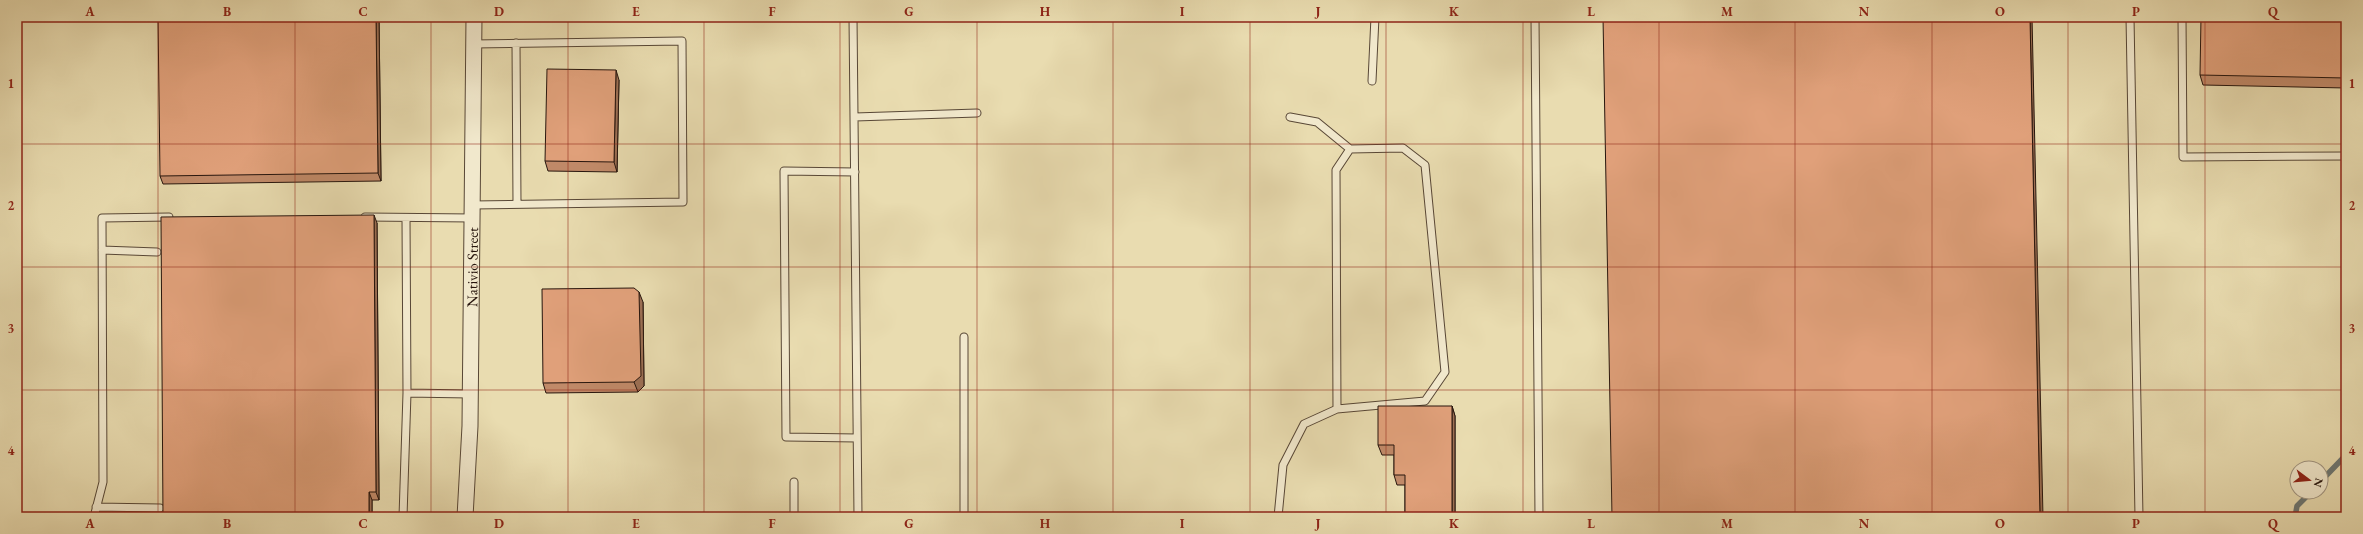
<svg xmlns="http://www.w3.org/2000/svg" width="2363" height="534" viewBox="0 0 2363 534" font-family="'EB Garamond',serif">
	<rect width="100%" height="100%" fill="#e9dcb0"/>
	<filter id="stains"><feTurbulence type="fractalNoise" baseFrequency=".005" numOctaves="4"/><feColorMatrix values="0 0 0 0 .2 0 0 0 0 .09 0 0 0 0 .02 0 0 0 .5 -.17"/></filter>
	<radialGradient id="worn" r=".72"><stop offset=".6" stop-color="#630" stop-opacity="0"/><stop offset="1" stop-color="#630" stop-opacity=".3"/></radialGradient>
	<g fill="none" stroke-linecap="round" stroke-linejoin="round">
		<!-- stream -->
		<path stroke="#6d7773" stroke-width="5.5" d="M2321,481L2346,455
			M2295,517L2297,506L2311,492"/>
		<!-- lane casing -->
		<g stroke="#584736" stroke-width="9">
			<path id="lane" d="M853,17L858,517
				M1535,17L1539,517
				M2130,17L2139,517
				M2182,17L2183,157L2346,156
				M516,43L517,204
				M473,44L682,41L683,202L473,205
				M1372,81L1375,17
				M855,117L977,113
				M1290,117L1317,122L1350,149
				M855,172L784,171L786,437L857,438
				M365,217L473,218
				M102,250L157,252
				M964,337V517
				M407,393L470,394
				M96,507L160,508
				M94,517L103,482L102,218L169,217
				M403,517L407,393L406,218
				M794,517V482
				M1278,517L1283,465L1304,424L1337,409L1425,401L1445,372L1425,165L1403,148L1350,149L1336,170L1337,409"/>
		</g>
		<!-- street casing -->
		<g stroke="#584736" stroke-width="17">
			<g id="street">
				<path id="s1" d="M465,517L470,426L474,17"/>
			</g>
		</g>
		<!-- lane -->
		<use href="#lane" stroke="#f1e8cc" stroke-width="7"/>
		<!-- street -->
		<use href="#street" stroke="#f1e8cc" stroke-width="15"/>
	</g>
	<!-- wall -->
	<path fill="#c18a69" stroke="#27150d" d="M379,17L381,181L163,184L160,176Z
		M2346,17V88L2203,85L2200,75Z
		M619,80L617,172L548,171L545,161Z
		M377,223L379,500H372V517H163Z
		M643,302L644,386L638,392L546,393L543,383Z
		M1452,406L1455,416V517H1405V485H1397L1394,475V455H1382L1378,445Z"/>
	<!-- shaded-wall -->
	<path fill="#9d7055" stroke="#27150d" d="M376,17H379L381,181L378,173Z
		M2030,17H2032L2043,517H2040Z
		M616,70L619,80L617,172L614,162Z
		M374,215L377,223L379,500L376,492Z
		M639,292L643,302L644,386L638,392L634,382Z
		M1452,406L1455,416V517H1452Z
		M369,492L372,500V517H369Z"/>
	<!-- building -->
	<path fill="#e0a07a" stroke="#27150d" d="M158,17H376L378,173L160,176Z
		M1603,17H2030L2040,517H1612Z
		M2201,17H2346V78L2200,75Z
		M547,69L616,70L614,162L545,161Z
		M374,215L376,492H369V517H163L161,217Z
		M634,288L639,292L641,376L634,382L543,383L542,289Z
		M1378,406H1452V517H1405V475H1394V445H1378Z"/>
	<!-- grid -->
	<path fill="none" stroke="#8f2418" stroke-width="1" stroke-opacity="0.55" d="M158,17V517M295,17V517M431,17V517M568,17V517M704,17V517M840,17V517M977,17V517M1113,17V517M1250,17V517M1386,17V517M1523,17V517M1659,17V517M1795,17V517M1932,17V517M2068,17V517M2205,17V517M17,144H2346M17,267H2346M17,390H2346"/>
	<g text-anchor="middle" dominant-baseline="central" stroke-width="3" stroke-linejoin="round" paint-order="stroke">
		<!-- street labels -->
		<g font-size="15" fill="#27150d" stroke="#f1e8cc">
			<text stroke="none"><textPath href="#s1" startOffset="250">Nativio Street</textPath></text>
		</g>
	</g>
	<!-- margin -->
	<rect width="2363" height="534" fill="none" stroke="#e9dcb0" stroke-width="44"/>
	<!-- north arrow -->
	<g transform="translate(2309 480) rotate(106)"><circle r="19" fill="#f1e8cc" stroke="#a09480"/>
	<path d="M0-3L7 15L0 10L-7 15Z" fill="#8f2418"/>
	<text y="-6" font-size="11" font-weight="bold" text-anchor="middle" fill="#27150d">N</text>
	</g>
	<rect x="22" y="22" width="2319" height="490" fill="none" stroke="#8f2418" stroke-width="1.5"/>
	<g font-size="13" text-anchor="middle" font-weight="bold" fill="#8f2418">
		<text x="90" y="16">A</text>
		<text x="227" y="16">B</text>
		<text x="363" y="16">C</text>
		<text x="499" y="16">D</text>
		<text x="636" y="16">E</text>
		<text x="772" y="16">F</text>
		<text x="909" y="16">G</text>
		<text x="1045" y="16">H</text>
		<text x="1182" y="16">I</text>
		<text x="1318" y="16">J</text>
		<text x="1454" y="16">K</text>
		<text x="1591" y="16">L</text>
		<text x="1727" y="16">M</text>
		<text x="1864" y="16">N</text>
		<text x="2000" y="16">O</text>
		<text x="2136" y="16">P</text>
		<text x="2273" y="16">Q</text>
		<text x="11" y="88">1</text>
		<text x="2352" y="88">1</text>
		<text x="11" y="210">2</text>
		<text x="2352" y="210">2</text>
		<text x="11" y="333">3</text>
		<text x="2352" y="333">3</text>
		<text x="11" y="455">4</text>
		<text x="2352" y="455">4</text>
		<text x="90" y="528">A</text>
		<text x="227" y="528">B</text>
		<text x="363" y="528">C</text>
		<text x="499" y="528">D</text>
		<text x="636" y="528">E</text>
		<text x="772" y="528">F</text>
		<text x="909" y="528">G</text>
		<text x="1045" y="528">H</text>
		<text x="1182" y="528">I</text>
		<text x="1318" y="528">J</text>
		<text x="1454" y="528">K</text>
		<text x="1591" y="528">L</text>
		<text x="1727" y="528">M</text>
		<text x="1864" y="528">N</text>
		<text x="2000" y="528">O</text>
		<text x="2136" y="528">P</text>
		<text x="2273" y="528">Q</text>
	</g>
	<rect width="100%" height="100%" filter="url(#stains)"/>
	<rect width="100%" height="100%" fill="url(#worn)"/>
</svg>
